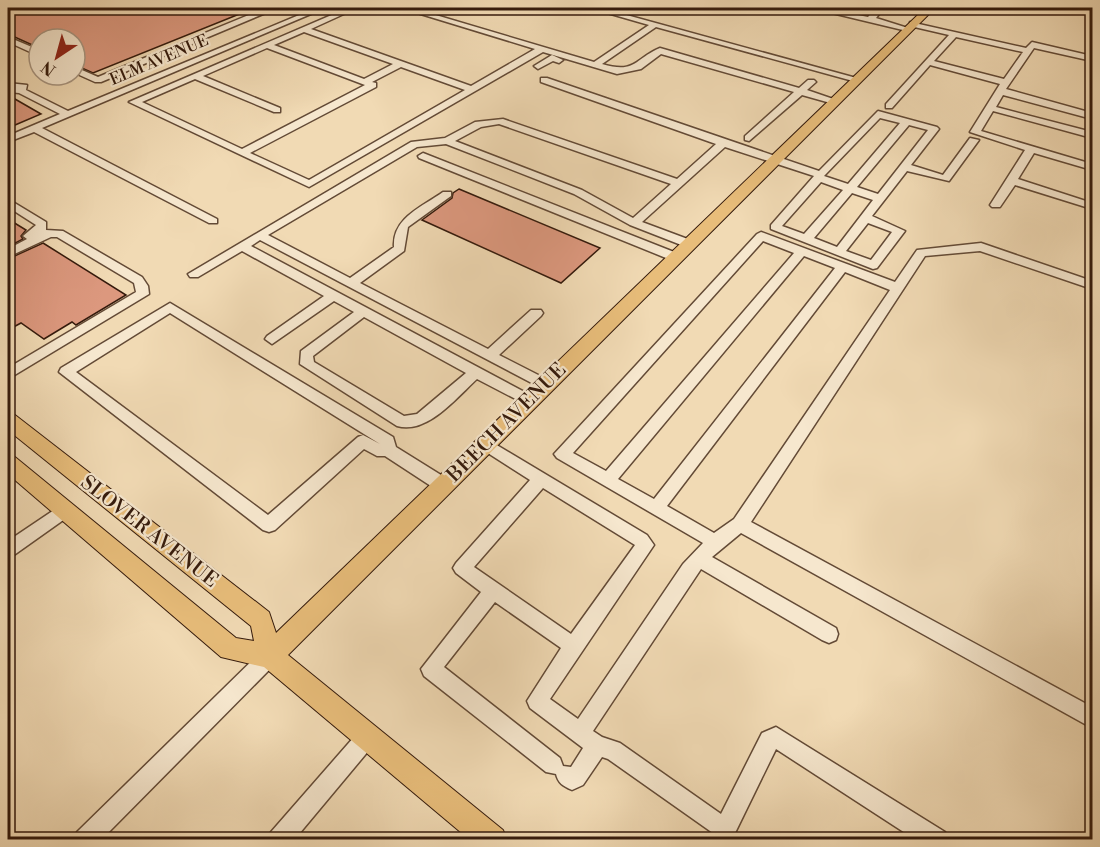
<svg xmlns="http://www.w3.org/2000/svg" width="1100" height="847" viewBox="0 0 1100 847" font-family="'Libre Bodoni',serif">
	<rect width="100%" height="100%" fill="#f1dab4"/>
	<filter id="stains"><feTurbulence type="fractalNoise" baseFrequency=".00333" numOctaves="4"/><feColorMatrix values="0 0 0 0 .2 0 0 0 0 .09 0 0 0 0 .02 0 0 0 .5 -.17"/></filter>
	<radialGradient id="worn" r=".72"><stop offset=".6" stop-color="#630" stop-opacity="0"/><stop offset="1" stop-color="#630" stop-opacity=".3"/></radialGradient>
	<!-- building -->
	<path fill="#dc987e" stroke="#341a0c" stroke-width="1.5" d="M8,8H233V11L226,13L237,15L93,73L75,65V39H39V48L8,34Z
		M8,95L41,114L8,128Z
		M459,189L600,248L561,283L422,220L452,198L453,193Z
		M8,219L26,230L21,236L23,239L8,247Z
		M43,243L126,295L76,325L72,322L44,339L21,323L8,330V259Z"/>
	<g fill="none" stroke-linecap="round" stroke-linejoin="round">
		<!-- minor casing -->
		<g stroke="#634a36" stroke-width="3">
			<path id="minor" d="M316,8H325L42,128L217,219V223H209L34,132L8,142V136L60,114L19,93L8,92V83L27,85L26,90L68,111Z
				M348,8H357L311,29L471,86L535,49L401,8H412L594,62L649,25L590,8H601L860,79L853,81L656,27L602,64C636,74 634,59 660,48L799,88L808,80H814L816,82L807,90L839,101L834,104L802,95L749,141L745,140V136L794,92L661,54L641,69L617,74L543,52L309,187L129,102ZM304,32L393,64L364,79L274,45ZM267,48L365,85L242,149L142,102L195,79L274,112H280V108L203,76ZM401,67L465,90L309,180L250,153L376,87V83L372,82Z
				M811,8H823L868,17L876,8H884L876,18L911,29L907,31Z
				M261,10L268,12L101,82H95L75,73V67L98,77Z
				M910,22L1026,48L1032,42L1092,56V61L1034,48L1006,89L1092,113V119L1003,95L996,107L1092,132V138L993,111L981,131L1092,164V170L1034,153L1018,179L1092,203V209L1015,185L1000,207H992L990,205L1025,150L970,132L1000,84L930,65L892,108H886V104L949,35L910,26ZM956,37L1023,52L1004,79L934,61Z
				M8,37L39,50V56L8,42Z
				M552,55L563,60L559,63L553,61L538,69L534,66Z
				M541,78H547L819,171L878,111L937,127L939,129L911,165L943,175L970,138L979,140L949,181L907,171L872,216L905,231L877,268L873,269L771,229V225L814,176L725,147L642,222L693,241V247L689,248L630,225L574,194L446,144L417,147L268,235L350,278L394,247C392,218 422,207 443,192H451V196L408,227L404,251L360,283L488,349L531,310H541L543,313L541,316L499,355L550,381L552,385L550,389L545,390L260,240L251,246L534,397L536,401L534,405L529,406L477,379C457,397 427,435 397,426L300,364L301,351L354,312L334,301L272,344L265,339L267,336L324,296L242,251L198,277H190L188,274L411,142L445,138L475,122L503,119L677,179L716,144L541,82ZM880,118L900,123L848,184L824,176ZM499,124L671,184L633,218L582,190L455,141L481,127ZM909,125L928,130L878,194L857,187ZM821,182L843,190L804,234L782,226ZM852,193L873,200L837,247L814,238ZM868,223L892,232L871,260L846,251ZM364,317L466,373L417,414L404,416L314,362L313,356Z
				M423,153L679,254L681,257L675,261L671,260L419,158L418,156Z
				M8,199L46,222V230L63,231L142,277L148,286L149,294L8,379V368L136,292L134,283L57,237H51L8,257V249L27,239L23,236L36,225L8,207Z
				M761,232L895,282L917,250L981,243L1092,281V289L980,251L925,256L751,522L1092,707V728L741,533L712,557L836,628L838,634L836,640L829,643L822,640L701,569L593,731L602,737L620,743L721,814L762,733L776,727L945,832L948,840H916L776,749L735,833L720,838L608,759L602,757L583,785L572,790C563,786 558,783 556,774L546,772L424,676L421,669L481,592L456,573L453,568L456,563L530,480L480,448L477,444L480,440L485,438L647,535L654,545L550,699L578,719L683,564L703,543L557,458L554,454L757,234ZM763,241L794,253L606,471L573,453ZM804,256L835,268L654,499L618,479ZM845,272L890,290L734,519L714,533L667,506ZM543,488L635,545L571,634L474,567ZM495,602L561,648L527,701L530,708L583,748L571,767L563,766L560,758L444,667Z
				M170,303L393,437L396,447L449,480L451,485L449,490L443,491L437,490L385,456H377L364,449L275,530L269,532L263,530L59,372L61,368ZM170,313L380,444L363,435L358,437L268,515L76,372Z
				M63,504L69,506L71,511L69,516L14,555L8,557V541Z
				M270,647L277,650L280,656L277,662L101,840H74L77,832L263,650Z
				M368,726L375,729L378,736L375,743L294,840H268L271,832L361,729Z"/>
		</g>
		<!-- major casing -->
		<g stroke="#341a0c" stroke-width="2">
			<path id="major" d="M925,8H935L288,655L503,830L507,840H470L264,667L221,657L8,474V455L15,457L236,638L254,641L251,626L8,430V413L15,415L269,612L276,633Z"/>
		</g>
		<!-- minor -->
		<use href="#minor" fill="#f6e7ce" fill-rule="evenodd"/>
		<!-- major -->
		<use href="#major" fill="#e8bd7a" fill-rule="evenodd"/>
	</g>
	<g text-anchor="middle" dominant-baseline="central" stroke-width="4.5" stroke-linejoin="round" paint-order="stroke">
		<!-- far-street labels -->
		<g font-size="16" fill="#341a0c" stroke="#f6e7ce">
			<text transform="translate(159 60) rotate(-23)">ELM AVENUE</text>
		</g>
		<!-- street labels -->
		<g font-size="20" fill="#341a0c" stroke="#f6e7ce">
			<text transform="translate(507 423) rotate(-45)">BEECH AVENUE</text>
			<text transform="translate(149 532) rotate(38)">SLOVER AVENUE</text>
		</g>
	</g>
	<!-- margin -->
	<rect width="1100" height="847" fill="none" stroke="#f1dab4" stroke-width="30"/>
	<rect x="9" y="9" width="1082" height="829" fill="none" stroke="#341a0c" stroke-width="3"/>
	<rect x="15" y="15" width="1070" height="817" fill="none" stroke="#341a0c" stroke-width="1.5"/>
	<!-- north arrow -->
	<g transform="translate(57 57) rotate(216)"><circle r="28" fill="#f6e7ce" stroke="#a89580" stroke-width="1.5"/>
	<path d="M0-4.5L10 22L0 15L-10 22Z" fill="#8f2418"/>
	<text y="-9" font-size="16" font-weight="bold" text-anchor="middle" fill="#341a0c">N</text>
	</g>
	<rect width="100%" height="100%" filter="url(#stains)"/>
	<rect width="100%" height="100%" fill="url(#worn)"/>
</svg>
